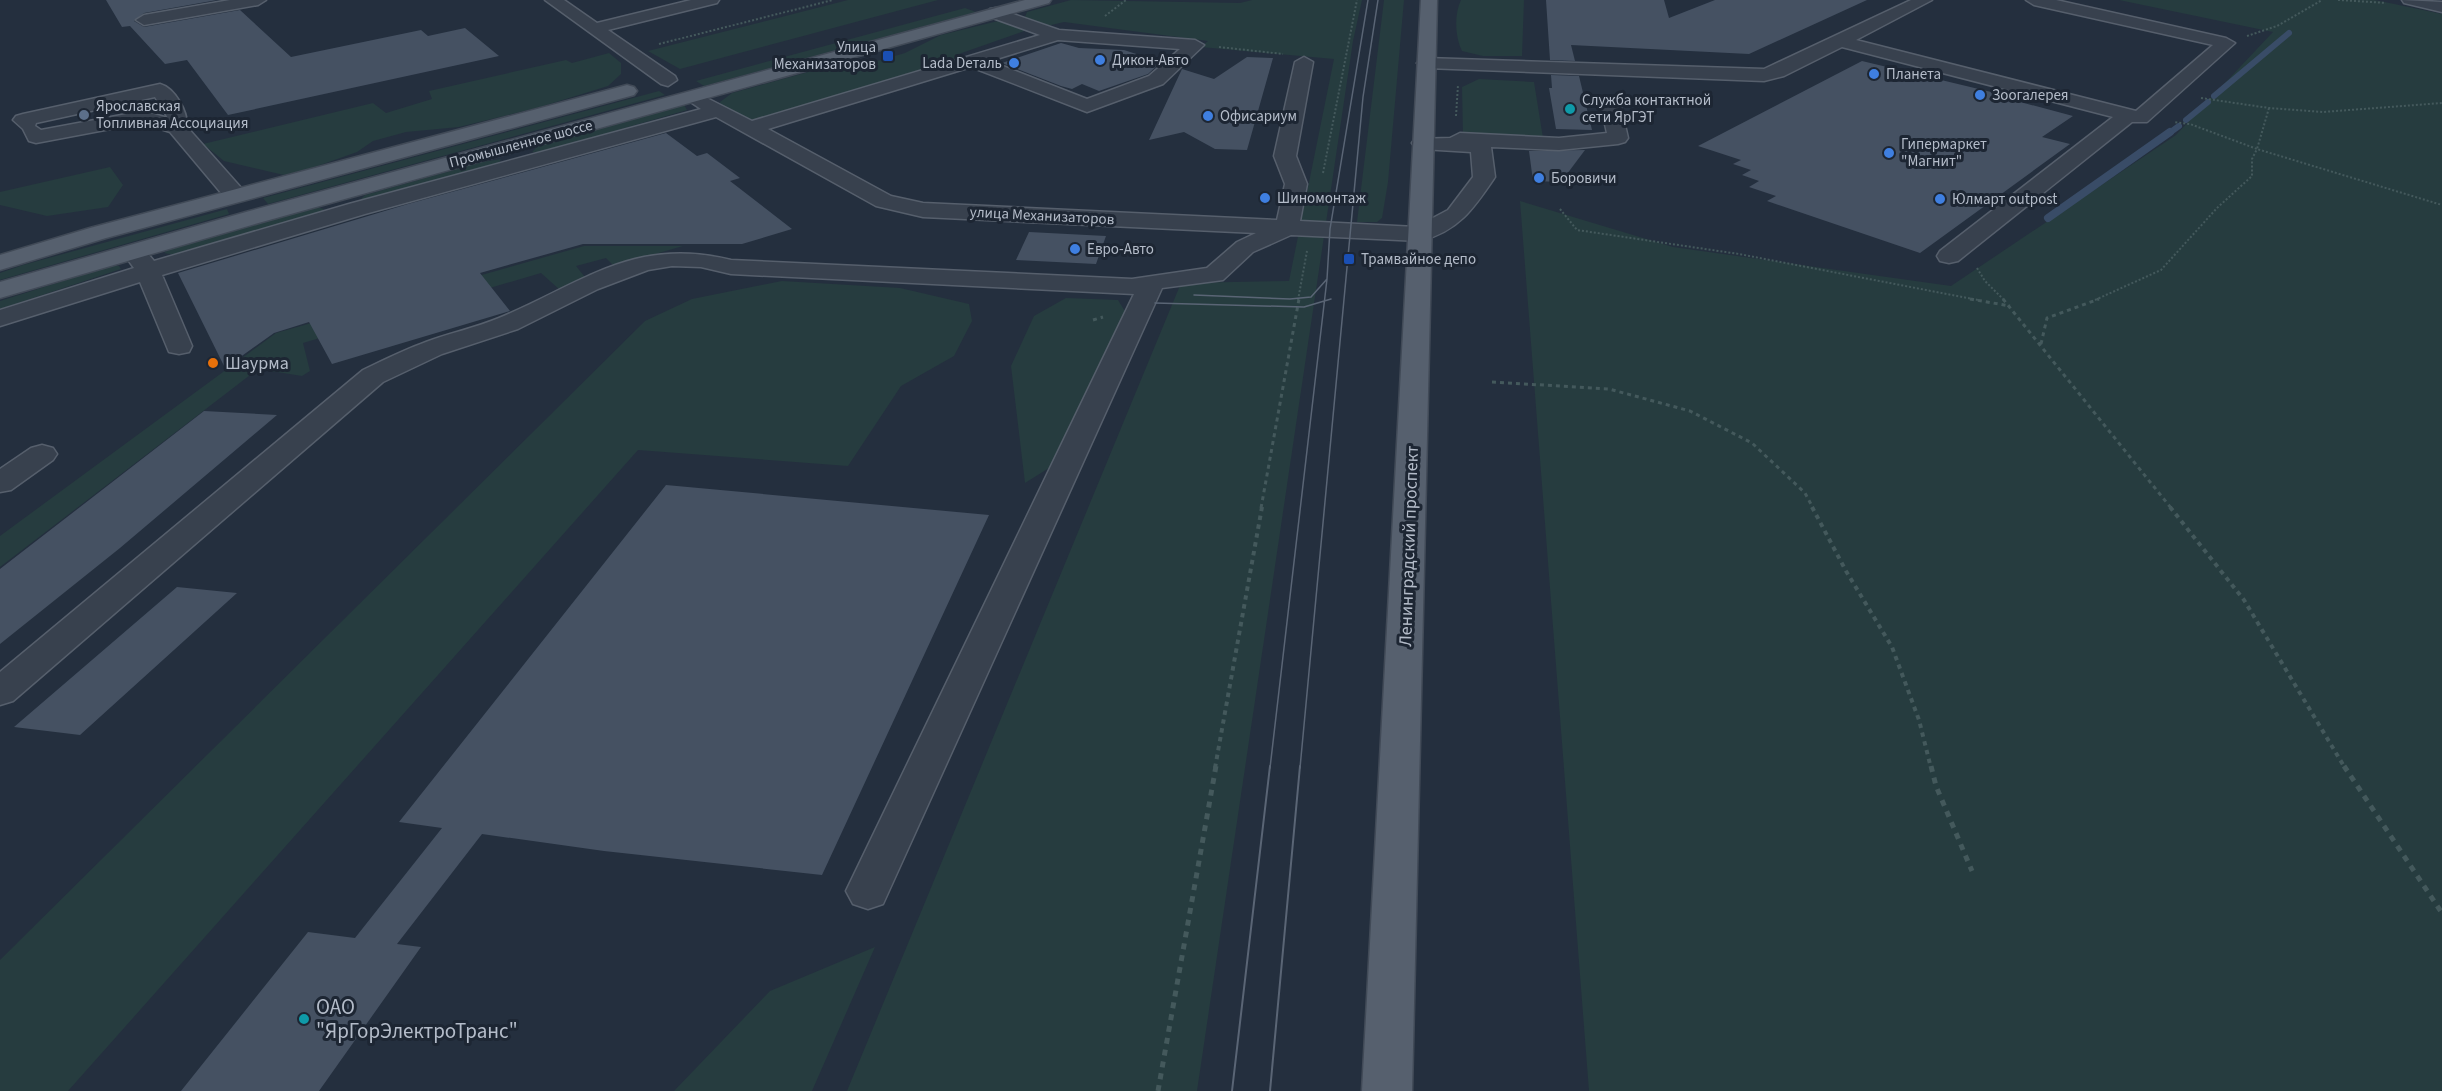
<svg xmlns="http://www.w3.org/2000/svg" width="2442" height="1091" viewBox="0 0 2442 1091" font-family="'Source Sans 3',sans-serif">
	<rect width="100%" height="100%" fill="#242f3e"/>
	<!-- green -->
	<path fill="#263c3f" d="M848,0H938L680,69L648,51Z
		M1071,0L1240,3L1252,0H1362L1353,41L1197,1091H847L1181,283L1289,281L1334,59L1201,47L1208,41L1064,22L1047,26L1025,17L1027,12Z
		M1384,0H1404L1388,182L1382,218L1377,222H1357Z
		M1461,0H1524L1522,56H1483L1462,51C1455,37 1454,14 1461,0Z
		M2119,0H2375L2442,14V1091H1589L1520,201L1673,247L1951,286L2176,135L2273,32Z
		M965,8L976,12L704,86L696,81Z
		M998,21L1030,29L956,55L958,61L751,123L721,106L720,102L732,93L819,69L870,63L905,53L941,35Z
		M609,53L621,63V74L608,86L540,107L459,127L406,132L373,141L357,152L312,168L284,175L224,161L203,144L373,103L386,113L432,99L429,91L566,60L572,63Z
		M1479,79L1534,82L1543,138L1463,136L1462,87Z
		M659,91L665,95L268,204L263,198Z
		M684,105L687,110L542,152H532L538,146Z
		M501,159L499,163L370,200L361,199L365,195L482,162Z
		M110,167L123,185L108,207L47,216L0,205V192Z
		M316,207L324,209L319,214L175,255L164,253L171,248Z
		M227,209L229,214L0,280V273L23,265Z
		M584,246H683L614,266L606,258L576,266L588,281L560,290L541,273L303,343L310,371L302,376L258,369L0,567V536L276,333Z
		M110,266H119L121,269L0,309V301Z
		M782,281L900,288L969,304L972,321L954,356L901,386L848,466L638,450L68,1091H0V960L645,321L692,299Z
		M1066,298L1118,300L1126,313L1049,468L1025,483L1011,366L1034,316Z
		M875,947L812,1091H674L770,991Z"/>
	<g fill="none" stroke-linecap="round" stroke-linejoin="round">
		<!-- stream-far1 -->
		<path stroke="#394c67" stroke-width="6" d="M2214,96L2289,33
			M2186,120L2208,102
			M2168,134L2179,126"/>
		<!-- stream -->
		<path stroke="#394c67" stroke-width="8" d="M2048,218L2170,132"/>
	</g>
	<!-- building -->
	<path fill="#455162" d="M106,0H217L144,13L134,21L144,27L240,10L291,57L421,30L428,36L465,28L499,56L228,115L187,60L165,64L130,26L122,27Z
		M1546,0H1664L1669,18L1715,0H1867L1749,54L1571,45L1575,61L1550,60Z
		M1061,43L1079,48L1124,50L1161,62L1148,74L1099,91L1082,84L1072,89L1061,86L1002,63Z
		M1247,57L1273,58L1247,150L1215,149L1184,132L1149,140L1182,69L1214,79Z
		M1862,61L2012,97L2009,99L2073,116L2042,137L2070,144L1920,253L1767,201L1776,196L1749,187L1759,181L1742,175L1751,170L1733,164L1741,160L1698,146Z
		M1551,75L1579,76L1592,130L1556,129L1549,88H1552Z
		M666,133L697,156L707,153L740,178L730,181L792,229L742,244H583L480,273L510,311L332,364L309,322L274,333L225,368L178,273L408,204Z
		M1585,150L1561,182L1533,181L1529,151Z
		M1029,232L1106,236L1096,264L1016,260Z
		M204,411L277,415L120,548L0,644V569Z
		M666,485L989,515L822,875L604,851L482,834L397,944L421,947L319,1091H181L308,932L355,938L442,828L399,822Z
		M177,587L237,593L80,735L14,727Z"/>
	<g fill="none" stroke-linecap="round" stroke-linejoin="round">
		<!-- minor casing -->
		<g stroke="#565f6c" stroke-width="3">
			<path id="minor" d="M230,0H266L258,5L144,25L136,20L144,15Z
				M545,0H564L597,23L691,0H719L717,3L608,30L675,76L677,80L668,86L661,84Z
				M1911,0H1932L1856,40L2136,111L2213,45L2034,5L2026,0H2056L2226,38L2235,43L2147,122H2132L1958,261L1949,263L1940,261L1937,256L1940,251L2113,117L1842,47L1784,76L1764,81L1426,68L1417,63L1426,58L1764,69Z
				M2402,0L2442,2V12L2404,3Z
				M996,8L1059,30L1195,40L1204,45L1163,84L1087,112L971,67L768,129L891,196L923,203L1277,220L1285,184L1274,156L1295,62L1304,57L1313,62L1296,156L1307,184L1300,221L1416,227L1448,210L1473,177L1471,152L1422,149L1415,147L1412,143L1415,139L1450,138L1460,133L1559,138L1607,133L1600,103L1610,97L1620,103L1628,138L1625,142L1618,144L1559,150L1491,147L1495,177C1474,208 1459,231 1420,241L1291,235L1253,252L1223,280L1162,288L883,904L868,909L853,904L846,891L1134,294L731,274L701,267L672,266L648,270L598,289L518,329L442,354L383,382L13,701L0,705V672L363,370C384,360 404,350 426,342C450,333 475,328 499,318C583,283 634,236 731,260L1132,279L1207,268L1237,242L1256,233L923,217L876,206L716,117L365,214L162,275L192,346L189,352L179,354L169,352L140,282L0,326V310L134,268L123,253L126,248C141,244 145,250 154,261L349,204L701,109L683,97L693,91L752,121L1040,35L990,17L988,13L990,9ZM1058,40L1180,49L1149,76L1087,99L990,61Z
				M160,84C175,88 188,112 187,127L243,190L246,195L243,200H227L170,132L142,123L36,143L29,141L23,129L13,120L16,116L23,114ZM155,97L168,118L143,111L41,130L35,126L36,123Z
				M42,445L53,448L57,454L53,460L11,490L0,492V469L31,448Z"/>
		</g>
		<!-- major casing -->
		<g stroke="#414a57" stroke-width="3">
			<path id="major" d="M1025,0H1051L1049,3L262,222L0,298V282L246,212Z
				M1421,0H1437L1412,1091H1362Z
				M627,85L634,87L637,91L634,95L106,238L0,270V255L90,228Z"/>
		</g>
		<!-- path-far3 -->
		<path stroke="#44595c" stroke-width="2" stroke-dasharray="2 2" stroke-linecap="butt" d="M2338,0L2386,3
			M1105,16L1126,0
			M2247,36L2277,26L2322,0
			M659,44L833,0
			M1219,47L1283,54
			M2201,98L2269,108L2323,112L2442,103
			M2269,108L2257,149L2442,205
			M1456,116L1458,85
			M1323,173L1357,0
			M1560,209L1577,230L1739,254L1978,300
			M1977,268L1985,281L2004,300
			M1298,300L1307,251
			M2095,300L2161,270L2217,208L2252,176V159L2257,149L2190,124L2174,122"/>
		<!-- path-far2 -->
		<path stroke="#44595c" stroke-width="3" stroke-dasharray="4 4" stroke-linecap="butt" d="M1970,299L2010,306
			M2003,299L2171,508
			M1093,320L1103,317
			M2041,344L2047,318L2099,299
			M1492,382L1609,389L1690,411L1752,443L1805,493L1813,508
			M1261,508L1299,299"/>
		<!-- path-far1 -->
		<path stroke="#44595c" stroke-width="4" stroke-dasharray="4.5 4.5" stroke-linecap="butt" d="M1812,507L1846,571L1892,647L1919,720L1931,768
			M2170,507L2244,600L2345,768
			M1215,768L1262,507"/>
		<!-- path -->
		<path stroke="#44595c" stroke-width="5" stroke-dasharray="6 6" stroke-linecap="butt" d="M1931,766L1936,786L1972,871
			M2344,766L2442,913
			M1158,1091L1216,766"/>
		<!-- minor -->
		<use href="#minor" fill="#38414e" fill-rule="evenodd"/>
		<!-- major -->
		<use href="#major" fill="#56606e" fill-rule="evenodd"/>
		<!-- tram-far1 -->
		<path stroke="#5a6575" stroke-width="1.5" d="M1194,295L1290,299L1311,297L1327,279
			M1155,303L1304,307L1331,299
			M1270,768L1327,279L1330,229L1368,0
			M1300,768L1363,97L1378,0"/>
		<!-- tram -->
		<path stroke="#5a6575" stroke-width="2" d="M1232,1091L1270,766
			M1270,1091L1300,766"/>
	</g>
	<!-- markers -->
	<g fill="#1a4fb4" stroke="#1d2633" stroke-width="2">
		<rect x="882" y="50" width="12" height="12" rx="3"/>
		<rect x="1343" y="253" width="12" height="12" rx="3"/>
	</g>
	<g fill="#3f7fe0" stroke="#1d2633" stroke-width="2">
		<circle cx="1100" cy="60" r="6"/>
		<circle cx="1014" cy="63" r="6"/>
		<circle cx="1874" cy="74" r="6"/>
		<circle cx="1980" cy="95" r="6"/>
		<circle cx="1208" cy="116" r="6"/>
		<circle cx="1889" cy="153" r="6"/>
		<circle cx="1539" cy="178" r="6"/>
		<circle cx="1265" cy="198" r="6"/>
		<circle cx="1940" cy="199" r="6"/>
		<circle cx="1075" cy="249" r="6"/>
	</g>
	<g fill="#0f9aa8" stroke="#1d2633" stroke-width="2">
		<circle cx="1570" cy="109" r="6"/>
		<circle cx="304" cy="1019" r="6"/>
	</g>
	<circle fill="#5c6f8a" stroke="#1d2633" stroke-width="2" cx="84" cy="115" r="6"/>
	<circle fill="#e8710a" stroke="#1d2633" stroke-width="2" cx="213" cy="363" r="6"/>
	<g text-anchor="middle" dominant-baseline="central" stroke-width="6" stroke-linejoin="round" paint-order="stroke">
		<!-- far-poi labels -->
		<g font-size="15" fill="#b4bcc9" stroke="#1d2633" text-anchor="start">
			<text x="876" y="47" text-anchor="end">Улица<tspan x="876" dy="17">Механизаторов</tspan></text>
			<text x="1112" y="60">Дикон-Авто</text>
			<text x="1002" y="63" text-anchor="end">Lada Dеталь</text>
			<text x="1886" y="74">Планета</text>
			<text x="1992" y="95">Зоогалерея</text>
			<text x="1582" y="100">Служба контактной<tspan x="1582" dy="17">сети ЯрГЭТ</tspan></text>
			<text x="96" y="106">Ярославская<tspan x="96" dy="17">Топливная Ассоциация</tspan></text>
			<text x="1220" y="116">Офисариум</text>
			<text x="1901" y="144">Гипермаркет<tspan x="1901" dy="17">"Магнит"</tspan></text>
			<text x="1551" y="178">Боровичи</text>
			<text x="1277" y="198">Шиномонтаж</text>
			<text x="1952" y="199">Юлмарт outpost</text>
			<text x="1087" y="249">Евро-Авто</text>
			<text x="1361" y="259">Трамвайное депо</text>
		</g>
		<!-- far-street labels -->
		<g font-size="15" fill="#b4bcc9" stroke="#1d2633">
			<text transform="translate(521 144) rotate(-15)">Промышленное шоссе</text>
			<text transform="translate(1042 216) rotate(3)">улица Механизаторов</text>
		</g>
		<!-- poi labels -->
		<g font-size="18" fill="#b4bcc9" stroke="#1d2633" text-anchor="start">
			<text x="225" y="363">Шаурма</text>
		</g>
		<!-- street labels -->
		<g font-size="18" fill="#b4bcc9" stroke="#1d2633">
			<text transform="translate(1409 546) rotate(-88)">Ленинградский проспект</text>
		</g>
		<!-- near-poi labels -->
		<g font-size="21" fill="#b4bcc9" stroke="#1d2633" text-anchor="start">
			<text x="316" y="1007">ОАО<tspan x="316" dy="24">"ЯрГорЭлектроТранс"</tspan></text>
		</g>
	</g>
</svg>
